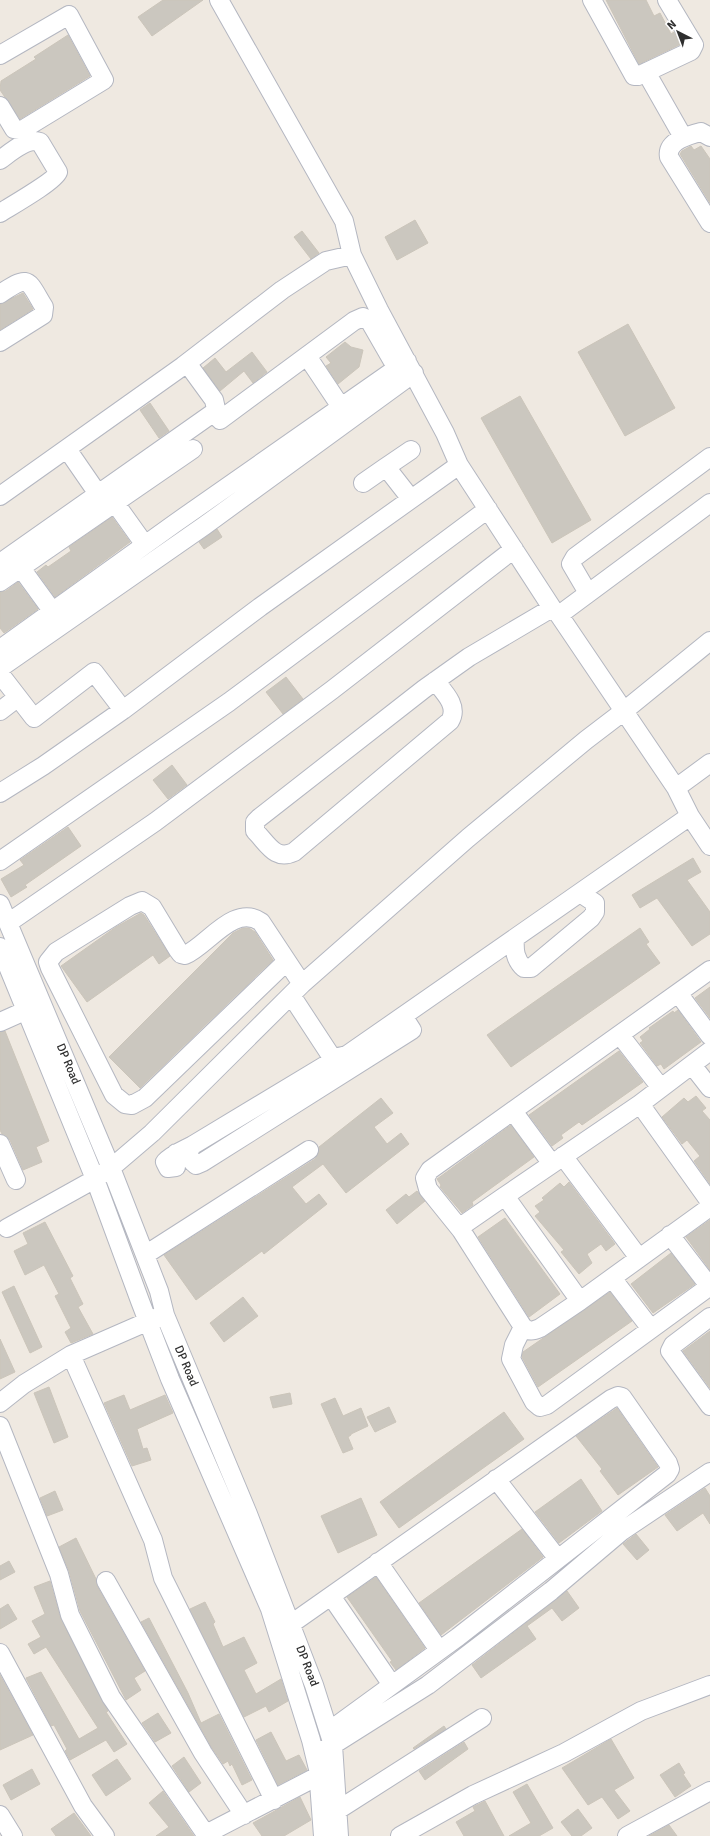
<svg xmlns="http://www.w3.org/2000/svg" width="710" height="1836" viewBox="0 0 710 1836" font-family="Signika,sans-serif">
	<rect width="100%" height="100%" fill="#efe9e1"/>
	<!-- building -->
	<path fill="#cbc7bf" stroke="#cbc5ba" d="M163,0H203L152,36L138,17Z
		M606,0H646L654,16L660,13L671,34L674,32L681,44L639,64Z
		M68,35L90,76L20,119L0,90L1,81L36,59L34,57Z
		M691,146L694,150L701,146L710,159V203L680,154L682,151Z
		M415,220L428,243L397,260L385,237Z
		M302,231L319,253L311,259L294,237Z
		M23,293L33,309L0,330V304Z
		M628,324L675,408L625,436L578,352Z
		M345,342L351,347L363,350L359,367L338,384L326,366L331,363L326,357Z
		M252,352L267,372L253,383L244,371L220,391L203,368L215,358L226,372Z
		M520,396L591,520L552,543L481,418Z
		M150,403L169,431L159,438L140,410Z
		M112,517L130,542L55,597L37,572L46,565L48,567L71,551L69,547Z
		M217,529L222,537L204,549L199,542Z
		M18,582L38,609L4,633L0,628V592L6,591Z
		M286,677L303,699L283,714L266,692Z
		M172,765L187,785L168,799L153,780Z
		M68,827L81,846L25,885L27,887L11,897L1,879L24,865L20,860Z
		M693,858L701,872L687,880L710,912V934L692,946L657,898L640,908L632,895Z
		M141,913L144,915L170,956L159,964L153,955L87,1002L61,966L116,927Z
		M243,928H249L255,932L273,960L140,1088L109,1057L233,933Z
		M640,928L649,942L646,944L660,963L511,1067L487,1035Z
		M710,987V1018L695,998Z
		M678,1010L701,1042L664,1069L661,1064L657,1066L640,1043L643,1041L640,1037L650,1029L649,1028L673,1011L674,1013Z
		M5,1031L49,1141L36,1147L42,1162L23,1170L10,1140L2,1134L0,1130V1032Z
		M619,1051L643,1082L582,1125L579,1122L561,1135L563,1138L552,1146L529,1115Z
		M696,1096L706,1108L702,1111L710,1120V1184L694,1161L700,1156L687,1140L682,1144L662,1117L684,1098L688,1102Z
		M381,1098L393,1113L374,1127L387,1144L401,1133L409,1144L346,1193L323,1164L292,1187L306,1204L319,1194L327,1204L264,1254L262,1251L196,1300L164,1255L315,1159L318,1154L319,1147Z
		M511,1125L534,1157L472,1202L473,1205L462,1213L440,1187L441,1185L437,1179Z
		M569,1182L615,1244L606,1251L601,1244L587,1254L592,1263L579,1274L561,1252L564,1250L535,1216L540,1212L535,1206L544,1200L542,1198L560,1183L564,1187Z
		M417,1191L425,1201L397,1224L386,1210L406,1194L409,1197Z
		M505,1218L560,1294L529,1317L478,1237Z
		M710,1220V1270L686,1237Z
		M45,1222L73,1276L70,1278L83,1304L78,1307L93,1334L71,1343L65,1332L71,1328L55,1296L59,1294L44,1265L25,1275L14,1251L28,1244L23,1233Z
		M671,1253L695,1284L653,1313L631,1284Z
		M14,1286L42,1347L30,1353L2,1292Z
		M610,1292L632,1321L538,1387L522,1357L523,1352Z
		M243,1297L258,1316L224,1342L210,1323Z
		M710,1331V1388L683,1351Z
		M0,1339L15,1372L0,1379Z
		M49,1387L68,1437L54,1443L34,1393Z
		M290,1393L292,1404L273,1408L270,1397Z
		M124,1395L130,1410L165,1395L173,1413L137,1429L143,1449L147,1448L151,1460L132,1466L104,1403Z
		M335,1398L343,1416L361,1408L368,1426L351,1434V1435L348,1437L353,1449L343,1453L321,1404Z
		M389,1407L396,1422L375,1432L367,1417Z
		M617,1408L658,1467L618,1495L600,1471L602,1469L576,1436Z
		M504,1412L524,1439L399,1528L380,1502Z
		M581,1479L602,1511L559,1543L535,1512Z
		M705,1488L710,1496V1524L703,1513L677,1531L665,1515Z
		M55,1491L63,1510L47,1516L40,1498Z
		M361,1498L377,1535L338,1553L321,1516Z
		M522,1529L543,1557L441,1635L419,1603Z
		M636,1534L649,1550L637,1560L623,1544Z
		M76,1538L96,1579L97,1586L145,1671L134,1678L141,1690L126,1700L80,1611L69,1571L59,1547Z
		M9,1561L15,1572L0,1580V1566Z
		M376,1577L425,1648L396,1670L390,1662L392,1661L347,1597Z
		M50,1581L61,1620L108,1711L106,1712L127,1744L114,1752L106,1740L70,1760L65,1751L67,1749L54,1725L51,1726L26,1678L41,1672L79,1739L98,1728L46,1647L34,1654L28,1644L41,1637L32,1621L45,1614L34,1587Z
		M567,1591L579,1608L562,1621L552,1608L527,1626L536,1639L481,1678L472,1665Z
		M205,1602L215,1622L213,1624L223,1647L244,1637L257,1663L244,1670L256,1694L281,1679L288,1701L269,1712L266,1706L244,1717L190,1609Z
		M8,1604L17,1619L0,1629V1609Z
		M149,1618L188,1693L201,1723L219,1714L252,1780L242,1785L232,1764L230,1766L228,1761L223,1764L212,1748L141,1622Z
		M0,1675L33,1735L0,1750Z
		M158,1713L171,1733L155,1742L142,1723Z
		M444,1726L446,1729L414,1749L413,1748Z
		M271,1732L286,1761L299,1755L307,1770L278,1785L256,1740Z
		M611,1739L634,1778L614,1790L630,1811L618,1819L602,1797L588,1805L562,1768Z
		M464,1742L468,1749L425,1780L419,1771Z
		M184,1757L201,1783L189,1792L172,1766Z
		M117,1759L131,1779L106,1796L92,1775Z
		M679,1763L685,1773L683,1774L691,1786L675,1797L660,1775Z
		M32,1769L40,1784L11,1800L3,1785Z
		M527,1784L553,1828L539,1836H509L531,1823L513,1792Z
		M163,1791L194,1836H156L169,1827L149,1803Z
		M300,1797L311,1820L284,1836H262L253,1823Z
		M485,1801L504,1836H464L456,1822L475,1811L473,1807Z
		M578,1809L592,1828L581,1836H572L561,1822Z
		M74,1813L91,1836H56L51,1829Z
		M669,1825L677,1836H649Z"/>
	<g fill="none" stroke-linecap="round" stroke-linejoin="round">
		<!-- minor casing -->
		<g stroke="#b4b7c1" stroke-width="20">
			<path id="minor" d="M219,0L344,221L352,255L379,310L445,433L459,465L552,608L559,615L676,788L690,816L710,846
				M592,0L634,76H638L691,51L694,45L667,0
				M0,55L69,15L104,80L22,130L14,129L0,106
				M646,72L683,137
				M710,137L701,132C689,135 666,141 669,157L710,223
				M0,160C10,153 27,137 40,142L58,172C55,181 11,206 0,213
				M0,294C30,274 27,279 44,307L43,315L0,342
				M307,356L337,401
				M220,420L354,321L363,317L369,320L392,360
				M67,449L98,494
				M386,467L411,450
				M363,483L386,467L411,499
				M0,496L183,366L282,290L326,261L352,255
				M115,503L145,545
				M0,563L213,413L216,409L214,400L187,363
				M21,568L53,612
				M0,582L193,449
				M588,593L571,564L575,557L710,457
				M559,615L710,503
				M0,649L174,524L407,361
				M0,668L204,526L414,373
				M0,674L34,718L94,672L123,710L260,607L459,465
				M435,681C444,692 459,706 450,721L294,852C275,861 268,844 255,831V822L259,818L424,689L469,657L552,608
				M0,711L17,698
				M676,788L710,763
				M0,793L43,766L123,710
				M0,861L229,702L488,509
				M0,904L111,1168L159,1291L165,1315L248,1514L314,1685L333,1745L339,1836
				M8,923L155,822L332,690L514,549
				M515,938C514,950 515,960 524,968H531L591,918L595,912V903L580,893
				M0,947L95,1179L140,1301L170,1379L270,1609L311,1740L318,1769L323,1836
				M286,962L145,1098L132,1105L125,1104L114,1095L50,968L48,962L56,952L130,906L142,901L152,907L178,950L181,954L185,955C207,946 234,903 261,922L302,984
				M678,993L710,1036
				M291,995L331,1056L339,1057L347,1055L690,816
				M0,1022L36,1006
				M620,1035L661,1088
				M710,1051L640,1104L505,1196L580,1301L710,1207
				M339,1057L193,1145C187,1152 188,1159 196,1165L203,1162L412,1030L403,1016
				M692,1065L710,1088
				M640,1104L710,1202
				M513,1111L552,1164
				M0,1144L16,1180
				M176,1153V1167L168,1168L165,1162C172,1154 184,1150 193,1145
				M563,1156L639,1258
				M505,1196L463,1225L461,1230L523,1327C529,1332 533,1331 540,1328L580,1301
				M7,1228L95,1179L111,1168L152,1133L302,984L468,838L586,740L624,711L710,641
				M461,1230L428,1189L425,1178L430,1170L710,970
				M670,1235L710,1287
				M145,1255L309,1150
				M612,1278L651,1329
				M710,1317L673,1345L670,1351L710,1406
				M523,1327L514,1345L511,1359L534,1402L540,1407L547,1405L710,1286
				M71,1355L153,1540L163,1578L274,1800
				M0,1403L24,1384L71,1355L158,1317
				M0,1426L59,1574L70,1615L111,1697L207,1836
				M496,1479L558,1559
				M378,1562L439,1650
				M106,1581L203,1753L244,1815
				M331,1596L392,1685
				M281,1628L291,1624L611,1399L618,1396L622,1397L668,1463L670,1469L667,1474L458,1637L329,1731
				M0,1653L83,1806L105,1836
				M322,1750L333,1745L428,1685L551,1591L622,1531L710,1472
				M338,1810L482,1718
				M0,1815L13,1836
				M206,1834L318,1776
				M400,1836L473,1795L564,1753L641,1711L710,1685
				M627,1836L710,1791"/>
		</g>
		<!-- minor -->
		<use href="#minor" stroke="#fff" stroke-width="18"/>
	</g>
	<g text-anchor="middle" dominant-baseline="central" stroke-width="3.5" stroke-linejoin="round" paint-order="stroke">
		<!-- street labels -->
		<g font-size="12" fill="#2e2e2e" stroke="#fff">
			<text transform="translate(68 1064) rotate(67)">DP Road</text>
			<text transform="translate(186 1366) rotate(67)">DP Road</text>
			<text transform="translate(307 1666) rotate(69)">DP Road</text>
		</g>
	</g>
	<!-- north arrow -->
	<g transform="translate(678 32) rotate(318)" stroke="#ffffff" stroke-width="3" paint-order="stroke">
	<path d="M0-3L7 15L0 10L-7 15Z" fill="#2e2e2e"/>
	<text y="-6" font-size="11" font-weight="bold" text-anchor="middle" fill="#2e2e2e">N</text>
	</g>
</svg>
